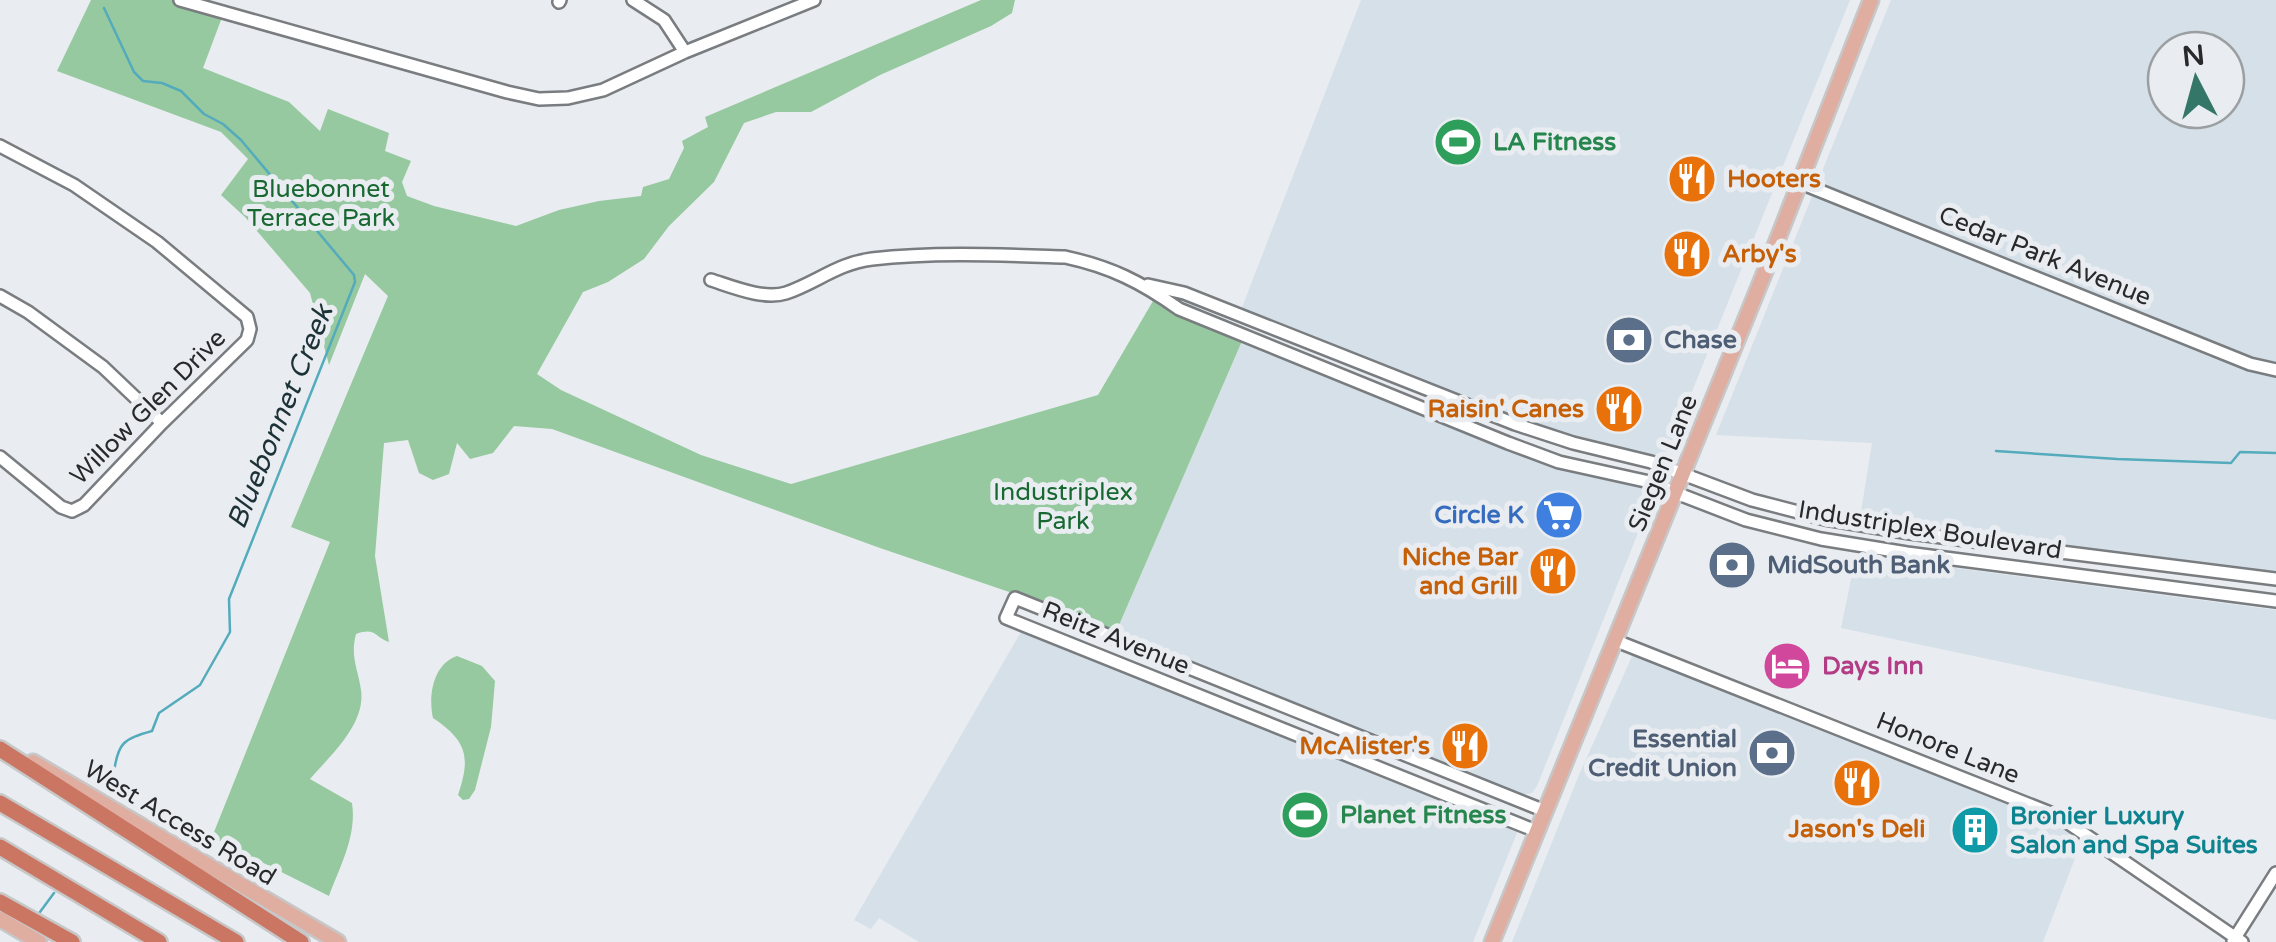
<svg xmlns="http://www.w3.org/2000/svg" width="2276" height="942" viewBox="0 0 2276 942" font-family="'Varela Round',sans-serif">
	<rect width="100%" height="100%" fill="#e9edf1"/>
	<!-- built -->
	<path fill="#d6e0e9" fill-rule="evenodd" d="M1361,0H1850L1668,451L1651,462L1573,443L1239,315Z
		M1891,0H2276V573L1859,524L1872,443L1716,435ZM2166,50H2226V110H2166Z
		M1242,341L1545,463L1628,481L1644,489L1649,495L1650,503L1537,786L1532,793L1519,795L1116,632Z
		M1856,555L2276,610V720L1841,628Z
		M1022,630L1519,828L1473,942H919L879,918L871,929L854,920Z
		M1633,654L2057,821L2082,840L2043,942H1512L1579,775Z"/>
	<!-- green -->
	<path fill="#96c99f" d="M91,0H179L224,12L203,68L289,102L320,131L328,109L389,133L385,151L411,161L402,182L407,196L434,206L516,226L559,210L599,201L641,196L643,187L669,179L684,148L682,141L708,127L705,117L981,0H1015L1012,13L991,26L880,75L811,112H776L744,123L714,182L669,226L644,259L608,282L583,292L537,374L561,390L701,455L791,484L1098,395L1153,301L1179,317L1242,341L1116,632L1050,606L880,548L552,429L514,426L493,453L470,459L457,443L449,474L433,480L419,473L408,440L384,443L375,556L389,642C374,637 376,627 356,634C350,657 358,669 361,690C366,724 330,756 310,779L352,803C357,836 340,866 329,896L212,837L330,542L291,527L388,296L365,274L329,365L310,293L245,217L221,195L248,159L221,132L57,71Z
		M457,656L482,666L495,681L491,727L475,790L469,799L463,800L458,795C471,757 467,741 433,718C428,696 433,664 457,656Z"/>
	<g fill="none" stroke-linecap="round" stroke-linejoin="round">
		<!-- stream -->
		<path stroke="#54abbc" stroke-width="2.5" d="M104,8L134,72L143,81L162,83L181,91L204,114L223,124L241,140L354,275L355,282L229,599L230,632L200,685L159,713L152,731C124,739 118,742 114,772
			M1996,451L2117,459L2231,463L2240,452L2276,453
			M37,916L54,893"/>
		<!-- minor casing -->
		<g stroke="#797d80" stroke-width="16">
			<path id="minor" d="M180,0L507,92L539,99L568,98L603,90L685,52L814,0
				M633,0L664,20L685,52
				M559,2L560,0
				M0,146L74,185L157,242L247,317L250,329L247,340L162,423L84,505L72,511L61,507L0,457
				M1798,182L2250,364L2276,370
				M711,280C733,287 764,300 786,293C816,283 838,263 872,259C935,252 1001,255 1065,257C1111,267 1141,282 1179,309L1508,443L1559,462L1645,481L1746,520L1821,539L1907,553L2276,601
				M1148,285L1184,293L1515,424L1573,443L1651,462L1752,500L1825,519L1910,533L2276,579
				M0,296L28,312L103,367L162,423
				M1614,640L2058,816L2242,942
				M1536,831L1006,618L1015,598L1545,811
				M2233,941L2276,873"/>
		</g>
		<!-- major casing -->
		<g stroke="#c7c7c8" stroke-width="19">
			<path id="major" d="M33,762L338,942
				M0,919L39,942
				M1492,942L1764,274L1871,0"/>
		</g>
		<!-- highway casing -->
		<g stroke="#c7c7c8" stroke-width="20">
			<path id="highway" d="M0,749L301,942
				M0,803L236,942
				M0,847L159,942
				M0,902L72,942"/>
		</g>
		<!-- minor -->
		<use href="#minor" stroke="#fff" stroke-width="11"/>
		<!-- major -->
		<use href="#major" stroke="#e0ada1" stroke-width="14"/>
		<!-- highway -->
		<use href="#highway" stroke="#cb7663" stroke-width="15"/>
	</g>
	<!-- icons -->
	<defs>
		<g id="stadium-disc" transform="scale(2.5)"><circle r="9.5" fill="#2e9e5b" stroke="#e9edf1"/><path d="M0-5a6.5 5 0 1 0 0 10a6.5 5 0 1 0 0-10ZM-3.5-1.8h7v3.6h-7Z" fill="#fff"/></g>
		<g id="restaurant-disc" transform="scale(2.5)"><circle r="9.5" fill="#e8710a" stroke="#e9edf1"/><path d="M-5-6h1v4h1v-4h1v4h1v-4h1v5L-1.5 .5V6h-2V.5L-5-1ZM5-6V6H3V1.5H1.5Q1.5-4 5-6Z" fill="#fff"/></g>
		<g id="bank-disc" transform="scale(2.5)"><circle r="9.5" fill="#5c6f8a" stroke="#e9edf1"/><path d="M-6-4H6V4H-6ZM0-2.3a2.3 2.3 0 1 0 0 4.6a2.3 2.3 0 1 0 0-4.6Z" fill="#fff"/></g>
		<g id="supermarket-disc" transform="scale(2.5)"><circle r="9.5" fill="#3f7fe0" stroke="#e9edf1"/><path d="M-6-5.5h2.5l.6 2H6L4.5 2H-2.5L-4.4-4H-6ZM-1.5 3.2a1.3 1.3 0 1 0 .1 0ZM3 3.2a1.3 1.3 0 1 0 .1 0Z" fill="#fff"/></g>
		<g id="hotel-disc" transform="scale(2.5)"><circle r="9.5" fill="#d1479c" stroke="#e9edf1"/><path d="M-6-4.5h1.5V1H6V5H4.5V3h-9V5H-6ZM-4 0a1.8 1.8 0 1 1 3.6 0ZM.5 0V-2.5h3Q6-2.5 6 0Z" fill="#fff"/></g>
		<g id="building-disc" transform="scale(2.5)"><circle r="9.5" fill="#0f9aa8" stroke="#e9edf1"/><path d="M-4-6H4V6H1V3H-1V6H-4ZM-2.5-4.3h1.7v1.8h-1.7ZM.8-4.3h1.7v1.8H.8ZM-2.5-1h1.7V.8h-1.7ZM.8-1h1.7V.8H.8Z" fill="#fff"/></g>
	</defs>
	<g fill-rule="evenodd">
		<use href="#stadium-disc" x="1458" y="142"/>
		<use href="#restaurant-disc" x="1692" y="179"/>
		<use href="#restaurant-disc" x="1687" y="254"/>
		<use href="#bank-disc" x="1629" y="340"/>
		<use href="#restaurant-disc" x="1619" y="409"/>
		<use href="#supermarket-disc" x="1559" y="515"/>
		<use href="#bank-disc" x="1732" y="565"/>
		<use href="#restaurant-disc" x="1553" y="571"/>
		<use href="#hotel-disc" x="1787" y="666"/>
		<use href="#restaurant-disc" x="1465" y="746"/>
		<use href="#bank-disc" x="1772" y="753"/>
		<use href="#restaurant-disc" x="1857" y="783"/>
		<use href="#stadium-disc" x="1305" y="815"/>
		<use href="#building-disc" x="1975" y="830"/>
	</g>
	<g text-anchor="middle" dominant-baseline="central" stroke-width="10" stroke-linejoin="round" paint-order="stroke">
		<!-- leisure labels -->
		<g font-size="25" font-weight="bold" fill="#27864d" stroke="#e9edf1" text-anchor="start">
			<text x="1493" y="142">LA Fitness</text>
			<text x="1340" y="815">Planet Fitness</text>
		</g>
		<!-- food labels -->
		<g font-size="25" font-weight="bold" fill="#c56008" stroke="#e9edf1" text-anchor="end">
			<text x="1727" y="179" text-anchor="start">Hooters</text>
			<text x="1722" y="254" text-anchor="start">Arby's</text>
			<text x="1584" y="409">Raisin' Canes</text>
			<text x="1518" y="557">Niche Bar<tspan x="1518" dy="29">and Grill</tspan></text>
			<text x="1430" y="746">McAlister's</text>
			<text x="1857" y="829" text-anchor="middle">Jason's Deli</text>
		</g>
		<!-- park labels -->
		<g font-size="25" fill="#186831" stroke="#e9edf1">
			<text x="321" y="189">Bluebonnet<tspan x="321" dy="29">Terrace Park</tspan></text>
			<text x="1063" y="492">Industriplex<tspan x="1063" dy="29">Park</tspan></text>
		</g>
		<!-- street labels -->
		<g font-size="25" fill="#27292a" stroke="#e9edf1">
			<text transform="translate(2045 256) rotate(22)">Cedar Park Avenue</text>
			<text transform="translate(148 407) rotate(-45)">Willow Glen Drive</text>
			<text transform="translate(1663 463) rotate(-68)">Siegen Lane</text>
			<text transform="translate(1930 530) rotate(9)">Industriplex Boulevard</text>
			<text transform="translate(1116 638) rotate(22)">Reitz Avenue</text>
			<text transform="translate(1948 748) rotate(22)">Honore Lane</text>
			<text transform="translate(180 823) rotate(31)">West Access Road</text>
		</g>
		<!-- service labels -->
		<g font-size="25" font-weight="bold" fill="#4e5e75" stroke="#e9edf1" text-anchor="start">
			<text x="1664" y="340">Chase</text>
			<text x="1767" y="565">MidSouth Bank</text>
			<text x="1737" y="739" text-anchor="end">Essential<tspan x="1737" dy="29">Credit Union</tspan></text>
		</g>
		<!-- shop labels -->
		<g font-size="25" font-weight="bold" fill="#366cbe" stroke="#e9edf1" text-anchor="end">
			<text x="1524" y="515">Circle K</text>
		</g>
		<!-- hotel labels -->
		<g font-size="25" font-weight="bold" fill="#b23c85" stroke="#e9edf1" text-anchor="start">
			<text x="1822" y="666">Days Inn</text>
		</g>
		<!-- culture labels -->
		<g font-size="25" font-weight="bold" fill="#0d838f" stroke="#e9edf1" text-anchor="start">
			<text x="2010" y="816">Bronier Luxury<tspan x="2010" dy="29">Salon and Spa Suites</tspan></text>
		</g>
		<!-- water labels -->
		<g font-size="28" font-style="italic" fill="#1c3237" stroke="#e9edf1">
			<text transform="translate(280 417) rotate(-68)">Bluebonnet Creek</text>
		</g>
	</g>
	<!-- north arrow -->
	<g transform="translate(2196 80) rotate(354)"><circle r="48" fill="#e9edf1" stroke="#9b9fa1" stroke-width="2.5"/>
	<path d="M0-8L18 38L0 25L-18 38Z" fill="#347768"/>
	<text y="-15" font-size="28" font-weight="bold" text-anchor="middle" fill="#27292a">N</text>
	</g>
</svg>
